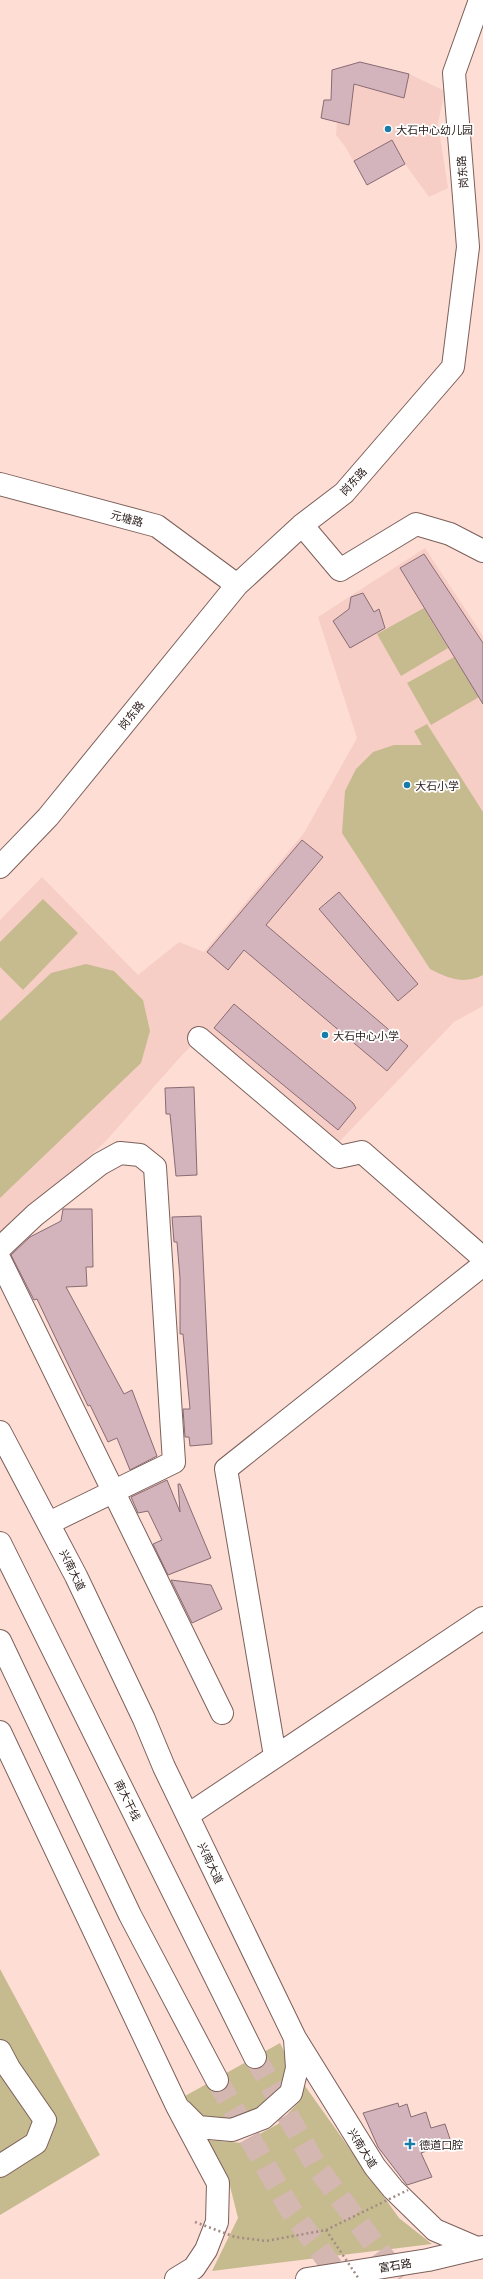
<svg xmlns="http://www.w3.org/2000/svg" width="483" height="2279" viewBox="0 0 483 2279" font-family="'Open Sans','Noto Sans SC',sans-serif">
	<rect width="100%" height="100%" fill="#feddd5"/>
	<!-- built -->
	<path fill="#f7cec6" d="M360,62L409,74L445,91L438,123L448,188L429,197L405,164L367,185L346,148L336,135L337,122L321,118L324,100H331L332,70Z
		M425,548L483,636V1006L454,1022L338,1143L205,1033L183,1054L105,1142L0,1237V920L42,877L138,975L179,942L204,952L304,833L357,738L318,617Z"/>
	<!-- green -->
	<path fill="#c6bb8e" d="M424,608L448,648L401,676L377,634Z
		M454,657L479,697L431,725L407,683Z
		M427,724L483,812V975C463,985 448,978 430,969L342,833L345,791L356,769L373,752L394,745H422L414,731Z
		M43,899L78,933L23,990L0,967V942Z
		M86,964L114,971L143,1000L150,1031L141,1063L0,1198V1021L51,973Z
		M0,1969L100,2155L0,2215Z
		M280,2043C283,2049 288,2059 289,2066C290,2103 230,2128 201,2115C195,2112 189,2102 185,2096Z
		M305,2086L399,2218L432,2244L212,2271L238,2218L229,2182L205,2140L243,2143L278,2124L298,2103Z"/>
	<!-- building -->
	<path fill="#d3b3bc" stroke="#896c73" d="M360,62L409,74L404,98L354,84L349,125L321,118L324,100H331L332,70Z
		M392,140L405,164L367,185L354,161Z
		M424,554L483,643V704L400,568Z
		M363,593L374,612L379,609L385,628L350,648L333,621L349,609L351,597Z
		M302,840L323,857L266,925L408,1046L387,1071L244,950L228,970L207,952Z
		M339,892L418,984L398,1001L319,909Z
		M234,1004L353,1103L356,1108L338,1130L214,1028Z
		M194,1087L197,1175L176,1176L170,1114H166L165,1088Z
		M63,1209H92L93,1267H86L87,1286L66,1287L124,1394L132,1390L157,1456L130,1470L117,1438L108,1442L90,1405L88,1406L37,1299L34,1300L11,1255L30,1237L61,1221Z
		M201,1216L212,1444L190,1446L189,1437H185L183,1409H190L183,1334H180V1278L177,1242H174L172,1217Z
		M167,1480L180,1512L178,1484H180L211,1558L168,1575L153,1544L162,1540L148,1511L138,1513L131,1497Z
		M171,1580L211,1585L222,1609L192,1623Z
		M398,2103L399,2107L407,2104L411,2117L426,2112L431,2128L445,2124L451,2142L421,2153L432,2177L407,2185L378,2147L363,2113Z"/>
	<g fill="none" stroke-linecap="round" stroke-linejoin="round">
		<!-- highway-tunnel -->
		<path stroke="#d4b7b0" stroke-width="22" stroke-dasharray="22 11" stroke-linecap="butt" d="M255,2057L315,2164L400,2279
			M217,2080L290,2209L341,2279"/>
		<!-- minor casing -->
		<g stroke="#7c605a" stroke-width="24">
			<path id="minor" d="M0,484L157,526L237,585
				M302,525L340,570L416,524L450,534L483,551
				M0,867L48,817L237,585L302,525L344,493L453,367L468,247L454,73L480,0
				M199,1038L339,1157L362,1152L483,1258
				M0,1248L35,1215L100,1164L120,1153L140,1155L155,1167L174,1462L49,1523
				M0,1260L222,1713
				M275,1756L226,1469L483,1265
				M188,1815L483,1618
				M0,2051L9,2068L45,2120L36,2143L0,2166"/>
		</g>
		<!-- major casing -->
		<g stroke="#7c605a" stroke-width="24">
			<path id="major" d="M0,1432L76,1576L144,1719L164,1767L295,2038L375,2167L393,2189L435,2230L477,2248
				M0,1732L177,2106L218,2183L217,2222L206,2250L194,2268L176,2279
				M182,2111L198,2127L232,2130L263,2118L291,2093L297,2068L295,2039"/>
		</g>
		<!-- highway casing -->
		<g stroke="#7c605a" stroke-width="24">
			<path id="highway" d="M0,1543L255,2057
				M0,1641L130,1915L217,2080
				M307,2279L428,2260L483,2247"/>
		</g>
		<!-- minor -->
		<use href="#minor" stroke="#fff" stroke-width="22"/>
		<!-- major -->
		<use href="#major" stroke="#fff" stroke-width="22"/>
		<!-- highway -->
		<use href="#highway" stroke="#fff" stroke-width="22"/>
		<!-- path-bridge -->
		<path stroke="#a38b85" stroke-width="2.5" stroke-dasharray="2 3" stroke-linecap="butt" d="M195,2222L235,2237L266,2241L326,2230L408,2190
			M326,2230L359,2279"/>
	</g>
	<!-- markers -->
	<g fill="#197ca8" stroke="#fff" stroke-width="1.5">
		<circle cx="388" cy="129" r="4"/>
		<circle cx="407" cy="785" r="4"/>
		<circle cx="325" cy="1035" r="4"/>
		<path d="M408 2138h4v4h4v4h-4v4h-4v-4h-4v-4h4z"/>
	</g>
	<g text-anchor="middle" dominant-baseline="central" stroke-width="3.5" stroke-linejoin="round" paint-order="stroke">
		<!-- poi labels -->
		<g font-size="11" fill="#2c201e" stroke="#fff" text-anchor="start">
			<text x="396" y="129">大石中心幼儿园</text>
			<text x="415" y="785">大石小学</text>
			<text x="333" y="1035">大石中心小学</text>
			<text x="419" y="2144">德道口腔</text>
		</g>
		<!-- street labels -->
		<g font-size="11" fill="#2c201e" stroke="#fff">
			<text transform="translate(462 172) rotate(-95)">岗东路</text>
			<text transform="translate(353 481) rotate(-47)">岗东路</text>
			<text transform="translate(127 518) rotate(15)">元塘路</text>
			<text transform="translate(131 715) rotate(-51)">岗东路</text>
			<text transform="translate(73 1570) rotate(64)">兴南大道</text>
			<text transform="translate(128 1800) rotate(64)">南大干线</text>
			<text transform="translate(211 1863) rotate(65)">兴南大道</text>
			<text transform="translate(363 2148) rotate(58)">兴南大道</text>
			<text transform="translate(395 2265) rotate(-9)">富石路</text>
		</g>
	</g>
</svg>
